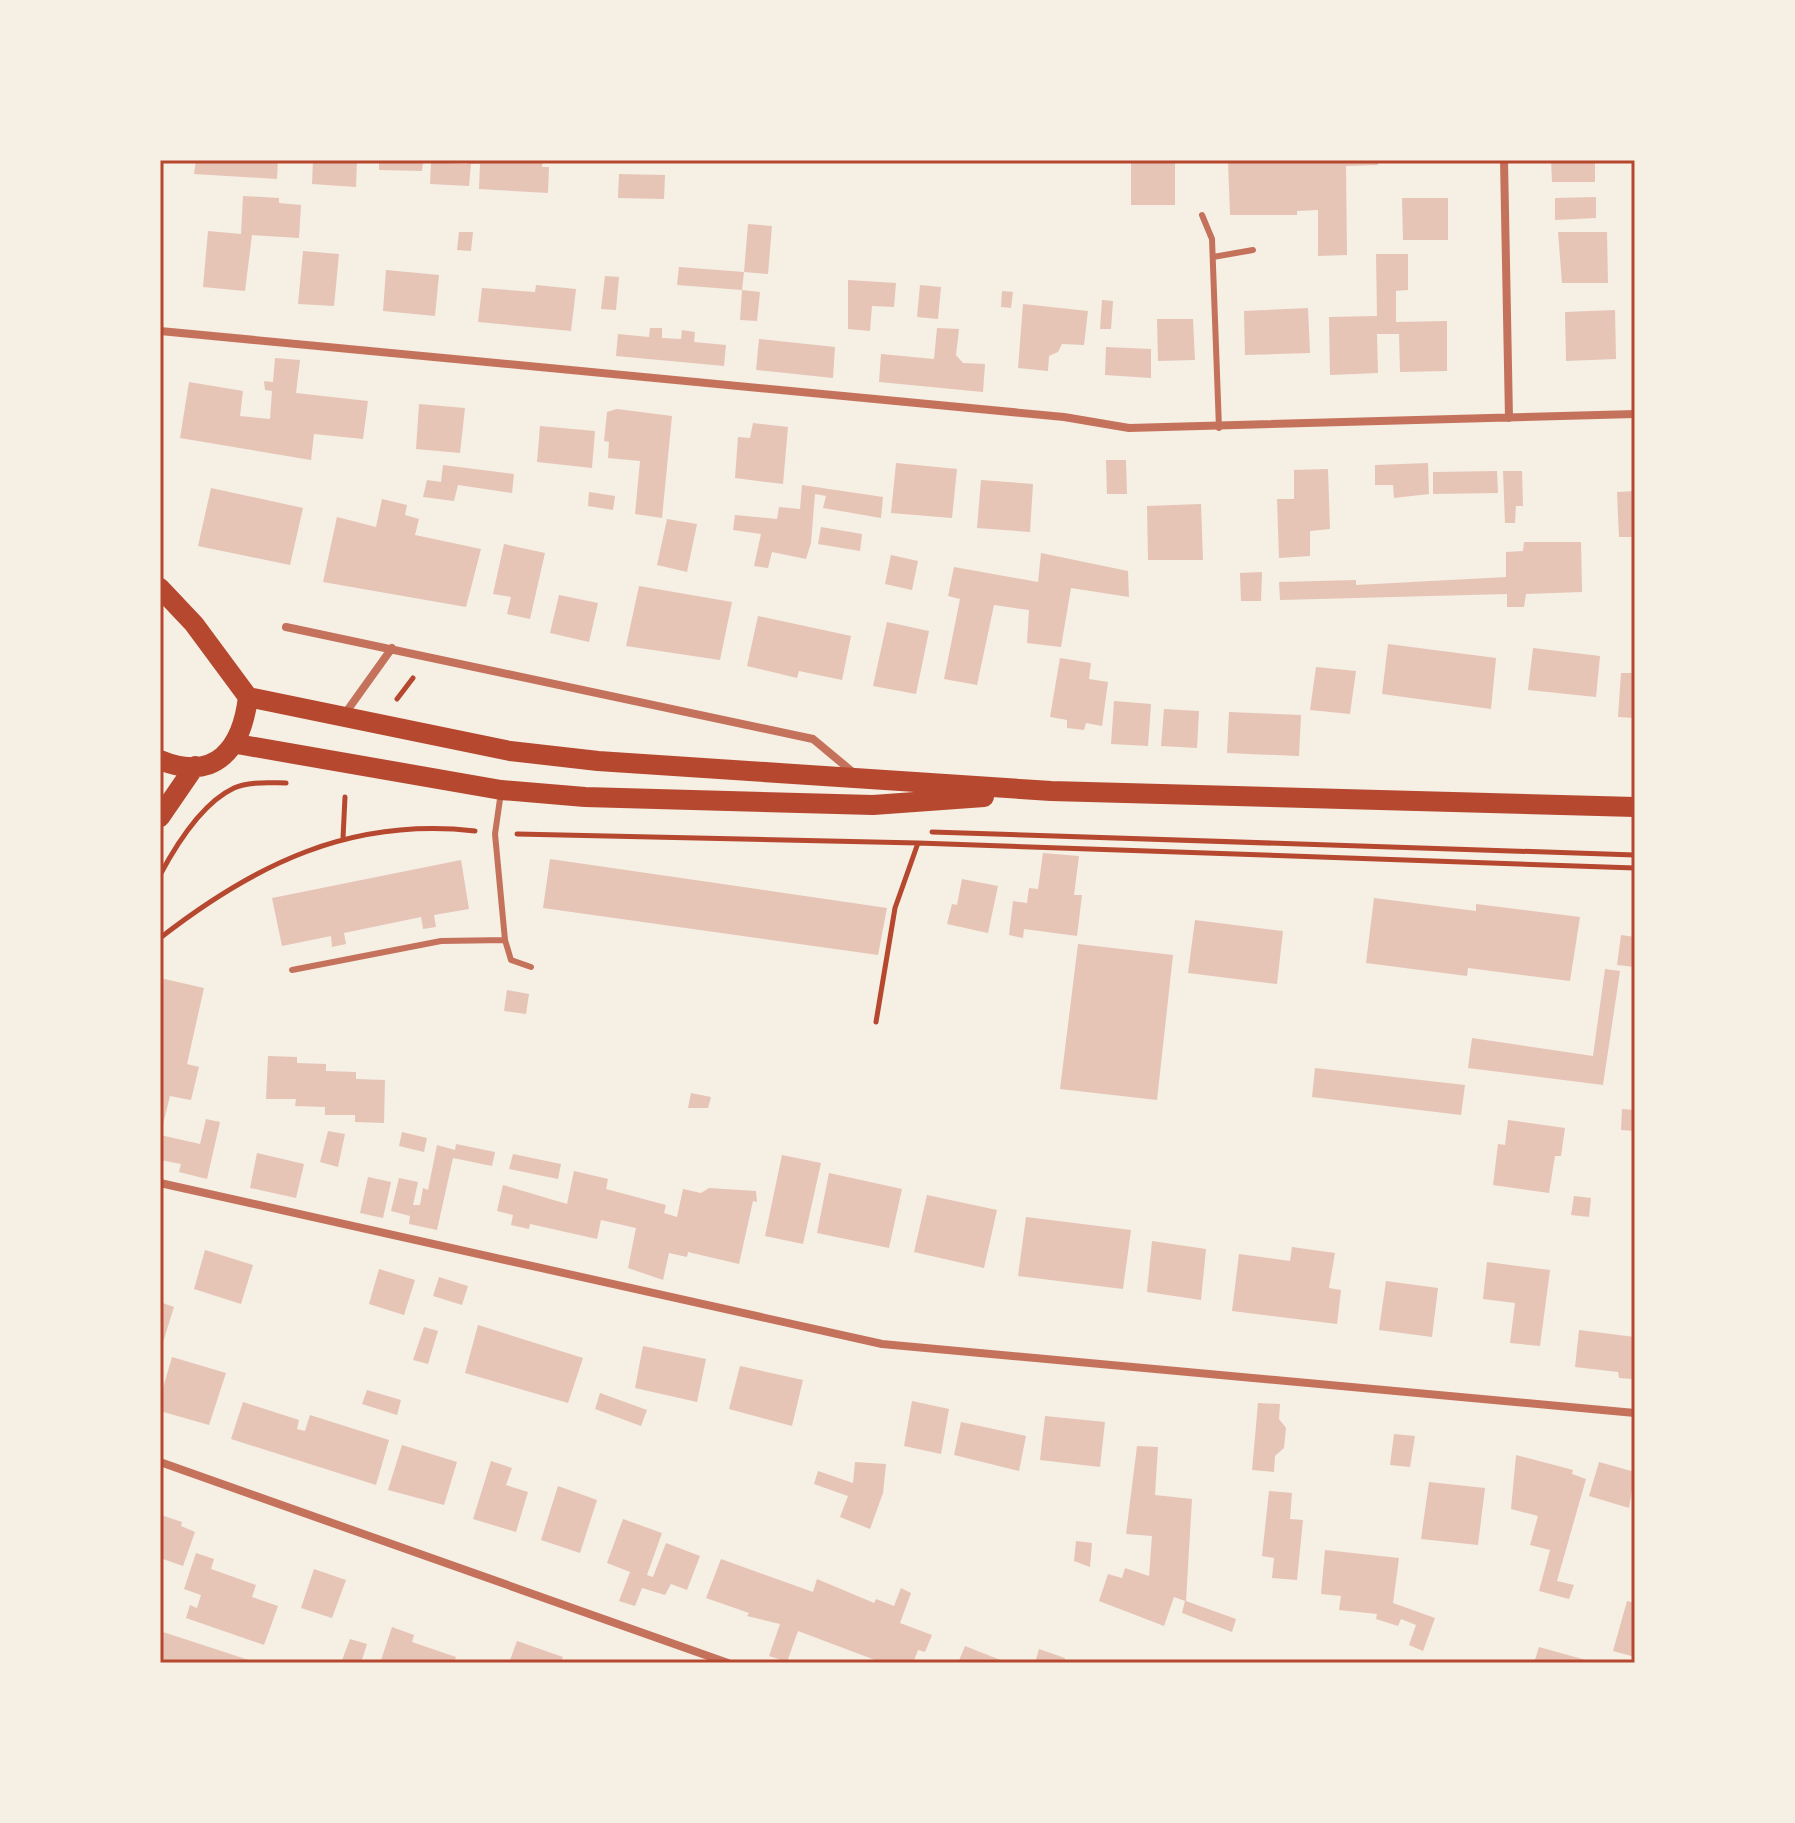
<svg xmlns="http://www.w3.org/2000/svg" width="1795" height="1823" viewBox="0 0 1795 1823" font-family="'Exo 2',sans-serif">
	<rect width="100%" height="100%" fill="#f6efe4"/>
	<!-- building -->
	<path fill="#e6c5b7" d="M196,160H278L277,179L194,174Z
		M313,160H357L356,187L312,184Z
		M379,160L423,162L422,171L379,170Z
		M467,160H543L542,167H549L548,193L479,189L480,164H471L469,186L430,184L431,162L467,164Z
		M1131,160H1175V205H1131Z
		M1378,160V165L1346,166L1347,255L1318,256V210L1297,211V215H1230L1228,161Z
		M1551,160H1595V182H1552Z
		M619,174L665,175L664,199L618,198Z
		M243,196L279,198V203L301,205L299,238L252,235L245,291L203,287L208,231L241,234Z
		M1596,197V218L1555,220V198Z
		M1402,198H1448V240H1403Z
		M748,224L772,226L768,274L744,272L742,290L760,292L757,321L740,320L742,290L677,285L679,267L744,272Z
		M459,232H473L471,251L457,250Z
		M1558,232H1607L1608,283H1562Z
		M303,251L339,254L334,306L298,304Z
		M1376,254H1408V290L1396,291V322L1447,321V371L1400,372L1399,334H1377L1378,373L1330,375L1329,317L1377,316Z
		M386,270L439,275L435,316L383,311Z
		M605,276L619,277L616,310L601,309Z
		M848,280L896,283L894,307L872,306L870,331L848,329Z
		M536,285L576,289L571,331L478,322L482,288L535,292Z
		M920,285L941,287L938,319L917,317Z
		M1002,291L1013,292L1011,308L1001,307Z
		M1102,300L1113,301L1111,329H1100Z
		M1023,304L1088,311L1084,345L1062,344L1058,352L1049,356L1048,371L1018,368Z
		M1308,308L1310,353L1245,355L1244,311Z
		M1615,310L1616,359L1566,361L1565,312Z
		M1157,319H1193L1195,360L1158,361Z
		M650,328H662V338L681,339L682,330L695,332L694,342L726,345L724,366L616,356L618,334L649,337Z
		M937,328L959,329L956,355L963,363L985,364L983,392L879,382L881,354L934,359Z
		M759,339L835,347L833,378L756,370Z
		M1106,347L1151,349V378L1105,375Z
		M275,358L300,360L296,393L368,401L363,439L314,434L311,460L180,438L189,382L243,391L240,416L270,419L272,391L265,390L264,381L273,382Z
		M419,404L465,408L460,453L416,449Z
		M617,409L672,416L662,518L635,514L640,461L608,458L609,442L604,441L607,412Z
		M753,423L788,427L783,484L735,478L738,437L750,438Z
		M540,426L595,431L592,468L537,462Z
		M1106,460H1126L1127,494H1107Z
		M896,463L957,469L952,518L891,513Z
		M1428,463L1429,494L1394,498L1393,485H1375V465Z
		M443,465L514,474L512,493L458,485L454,501L423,497L427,480L441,482Z
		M1328,469L1330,529L1310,531V556L1279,558L1277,499H1294V470Z
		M1497,471L1498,493L1433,494V472Z
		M1503,471H1522L1523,506H1516L1515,523H1505Z
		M981,480L1033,484L1030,532L977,528Z
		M802,485L883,497L881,518L823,508L826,496L815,494L811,543L806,559L772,552L768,568L754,566L761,534L733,530L735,515L777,519L779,507L800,509Z
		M211,488L303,508L290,565L198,546Z
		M1635,491V537H1619L1617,492Z
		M589,492L615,496L613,510L588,506Z
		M382,499L407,505L405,515L419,519L415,535L481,549L466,607L323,582L337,517L376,527Z
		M1201,504L1203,560H1148L1147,506Z
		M667,519L697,524L687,572L657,565Z
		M821,527L862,534L860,551L818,544Z
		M1524,542H1581L1582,592L1526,594L1524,607H1507V594L1280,600L1279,582L1356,580V585L1506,577V552L1523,551Z
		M504,544L545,553L530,619L507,614L511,597L493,594Z
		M1041,553L1128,571L1129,597L1071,588L1061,647L1027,643L1029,610L994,605L977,685L944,679L960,599L948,596L954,567L1038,582Z
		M891,555L918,561L912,590L885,584Z
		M1262,572L1261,601H1241L1240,573Z
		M639,586L732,602L720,660L626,646Z
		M559,595L598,603L589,642L550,633Z
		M758,616L851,636L842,680L799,671L797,678L747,666Z
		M887,622L929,631L916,694L873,686Z
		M1388,644L1496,658L1491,709L1382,694Z
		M1533,648L1600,656L1596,697L1528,690Z
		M1060,658L1091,663L1089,679L1108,682L1102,726L1086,723L1084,730L1067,728V720L1050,717Z
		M1316,667L1356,671L1350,714L1310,710Z
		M1621,673H1635V718L1618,717Z
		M1114,701L1151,704L1148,746L1111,744Z
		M1164,709L1199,711L1197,748L1161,746Z
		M1229,712L1301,715L1299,756L1227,753Z
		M1043,853L1079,856L1074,895H1082L1077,936L1024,929L1023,938L1009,935L1013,901L1027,903L1029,888L1038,889Z
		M550,859L887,908L878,955L543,908Z
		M461,860L469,909L434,915L436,927L423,929L421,917L344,933L346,944L332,947L331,936L282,946L272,898Z
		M962,879L998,886L988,933L947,924L952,904L957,905Z
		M1374,898L1476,911V904L1580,917L1570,981L1468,968L1467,976L1366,963Z
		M1195,920L1283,931L1277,984L1188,973Z
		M1621,935L1635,937V967L1617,965Z
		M1078,944L1173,955L1157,1100L1060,1089Z
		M1605,969L1620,971L1603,1085L1468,1068L1472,1038L1593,1056Z
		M160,978L204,988L187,1064L199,1067L191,1100L170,1096L161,1133Z
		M507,990L529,994L526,1014L504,1011Z
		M268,1056L297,1057V1063L326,1064V1071L356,1072V1079L385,1080L384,1123L355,1122V1115H325V1107L295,1106L296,1099H266Z
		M1315,1068L1465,1085L1461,1115L1312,1097Z
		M691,1093L711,1097L708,1108H688Z
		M1622,1109L1635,1110V1131L1621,1130Z
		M206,1119L220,1122L207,1179L179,1172L181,1164L160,1160V1135L200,1144Z
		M1508,1120L1565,1128L1561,1156H1555L1549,1193L1493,1185L1498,1144L1505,1145Z
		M328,1131L345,1134L338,1167L320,1162Z
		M402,1132L427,1138L424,1152L399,1146Z
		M456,1144L495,1152L492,1166L453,1158L437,1230L409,1224L410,1216L391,1211L399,1178L418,1182L413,1205H420L423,1188L428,1190L437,1145L455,1150Z
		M257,1153L304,1164L296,1198L250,1188Z
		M513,1154L561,1164L558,1179L509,1169Z
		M782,1155L821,1163L803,1244L765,1236Z
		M574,1171L608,1179L606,1189L666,1205L664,1213L677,1217L683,1189L701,1193L709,1188L756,1191L757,1202L753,1201L739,1264L688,1252L687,1257L669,1253L663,1280L628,1268L636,1228L601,1220L597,1239L530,1224L529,1229L511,1225L513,1215L497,1211L503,1185L567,1204Z
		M829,1173L902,1189L889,1248L817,1233Z
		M368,1177L391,1182L383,1218L360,1213Z
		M927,1195L997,1210L984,1268L914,1252Z
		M1574,1196L1591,1198L1589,1217L1571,1215Z
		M1026,1217L1131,1230L1123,1289L1018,1276Z
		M1152,1241L1206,1249L1201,1300L1147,1292Z
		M1292,1247L1335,1253L1329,1288L1341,1290L1337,1324L1232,1311L1239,1254L1290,1261Z
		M205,1250L253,1265L241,1304L194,1289Z
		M1487,1262L1550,1270L1540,1346L1510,1343L1515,1303L1483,1299Z
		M379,1269L415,1280L404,1315L369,1304Z
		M439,1277L468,1286L462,1305L433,1296Z
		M1386,1281L1438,1288L1432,1337L1379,1330Z
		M160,1302L174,1307L161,1349H160Z
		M478,1325L583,1358L568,1403L465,1373Z
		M424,1327L438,1331L428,1364L413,1360Z
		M1579,1330L1635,1337L1632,1379L1619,1378L1618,1372L1575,1367Z
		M643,1346L706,1359L697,1402L635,1388Z
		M172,1357L226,1373L209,1425L160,1411V1398Z
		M740,1366L803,1380L792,1426L729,1409Z
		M367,1390L401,1400L397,1415L362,1404Z
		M600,1393L647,1410L641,1426L595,1409Z
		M912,1401L949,1409L941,1454L904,1446Z
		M243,1402L299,1420L297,1429L305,1431L310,1415L389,1440L376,1485L231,1439Z
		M1258,1403L1280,1404L1279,1419L1286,1428L1284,1448L1275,1456L1274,1472L1252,1470Z
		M1045,1416L1105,1422L1100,1467L1040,1460Z
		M961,1422L1026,1436L1019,1471L954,1455Z
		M1394,1434L1415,1436L1410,1467L1390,1465Z
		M402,1445L457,1462L444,1505L388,1490Z
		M1137,1446L1158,1447L1155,1495L1192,1499L1186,1601L1236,1619L1232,1632L1182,1613L1185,1601L1174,1597L1164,1626L1099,1601L1108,1574L1122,1578L1125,1568L1149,1576L1152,1536L1126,1534Z
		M1516,1455L1573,1470L1572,1474L1586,1479L1557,1581L1574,1585L1569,1599L1539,1591L1550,1550L1530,1545L1538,1516L1511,1509Z
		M491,1461L512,1468L506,1485L528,1492L516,1532L473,1519Z
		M855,1462L886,1464L883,1493L870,1529L840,1517L848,1496L814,1484L818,1471L853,1483Z
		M1599,1462L1635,1472L1629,1508L1589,1496Z
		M1429,1482L1485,1488L1478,1545L1421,1539Z
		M558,1486L597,1500L580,1553L541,1540Z
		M1269,1491L1292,1493L1290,1519L1303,1520L1297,1580L1272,1578L1274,1558L1262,1556Z
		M161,1515L182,1522L181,1526L195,1532L183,1566L160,1558Z
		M623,1519L662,1533L647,1575L653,1577L666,1543L700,1556L687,1590L671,1584L665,1595L642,1588L635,1606L619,1601L630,1572L607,1563Z
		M1076,1541L1092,1543L1090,1567L1074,1561Z
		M1325,1550L1399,1558L1393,1603L1435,1618L1423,1651L1409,1645L1416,1625L1401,1619L1398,1626L1376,1619L1377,1614L1339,1610L1341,1596L1321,1594Z
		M196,1553L214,1559L211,1569L256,1585L252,1597L278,1606L264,1645L186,1618L190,1605L197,1608L201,1595L184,1589Z
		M721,1559L813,1592L817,1579L874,1603L876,1599L894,1606L901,1588L911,1593L900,1623L932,1635L925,1652L918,1650L913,1663H883L798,1631L787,1662L769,1656L780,1624L747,1616L749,1613L706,1598Z
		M314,1569L346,1580L332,1618L301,1608Z
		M1627,1601L1635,1603V1657L1613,1651Z
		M392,1627L414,1635L412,1642L456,1657L454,1663H380Z
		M160,1631L255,1662V1663H160Z
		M350,1639L367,1644L361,1663H341Z
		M517,1641L563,1657L561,1663H509Z
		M965,1646L1008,1663H958Z
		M1539,1647L1593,1662V1663H1534Z
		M1039,1649L1065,1658L1064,1663H1035Z"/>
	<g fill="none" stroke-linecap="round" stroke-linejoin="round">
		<!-- path -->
		<path stroke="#b5482f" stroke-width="5" d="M397,699L413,678
			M932,832L1635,855
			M517,834L918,843L1635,868
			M343,838L345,797
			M160,875C176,845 202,803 234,788C249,781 270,783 286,783
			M160,938C255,864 351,817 475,831
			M876,1022L895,908L918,843"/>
		<!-- service -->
		<path stroke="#c5725c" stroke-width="6" d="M1202,215L1212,239L1219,428
			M1213,257L1253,250
			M501,792L495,834L505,940
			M292,970L441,941L505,940L511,960L531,967"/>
		<!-- minor -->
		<path stroke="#c5725c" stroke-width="8" d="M1504,160L1509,418
			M160,331L1064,417L1129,428L1635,414
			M286,627L813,739L855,774
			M344,715L392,648
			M160,1183L882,1344L1635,1413
			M160,1462L728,1663"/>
		<!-- primary -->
		<path stroke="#b5482f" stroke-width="20" d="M160,588L194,624L248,697C242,748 216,783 160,760
			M248,697L510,751L598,761L1051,791L1635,807
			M237,744L501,790L585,797L873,805L984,797
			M160,817L195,766"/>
	</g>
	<!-- border -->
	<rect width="1795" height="1823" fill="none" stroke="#f6efe4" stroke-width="324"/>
	<rect x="162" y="162" width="1471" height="1499" fill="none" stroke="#b5482f" stroke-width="3"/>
</svg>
